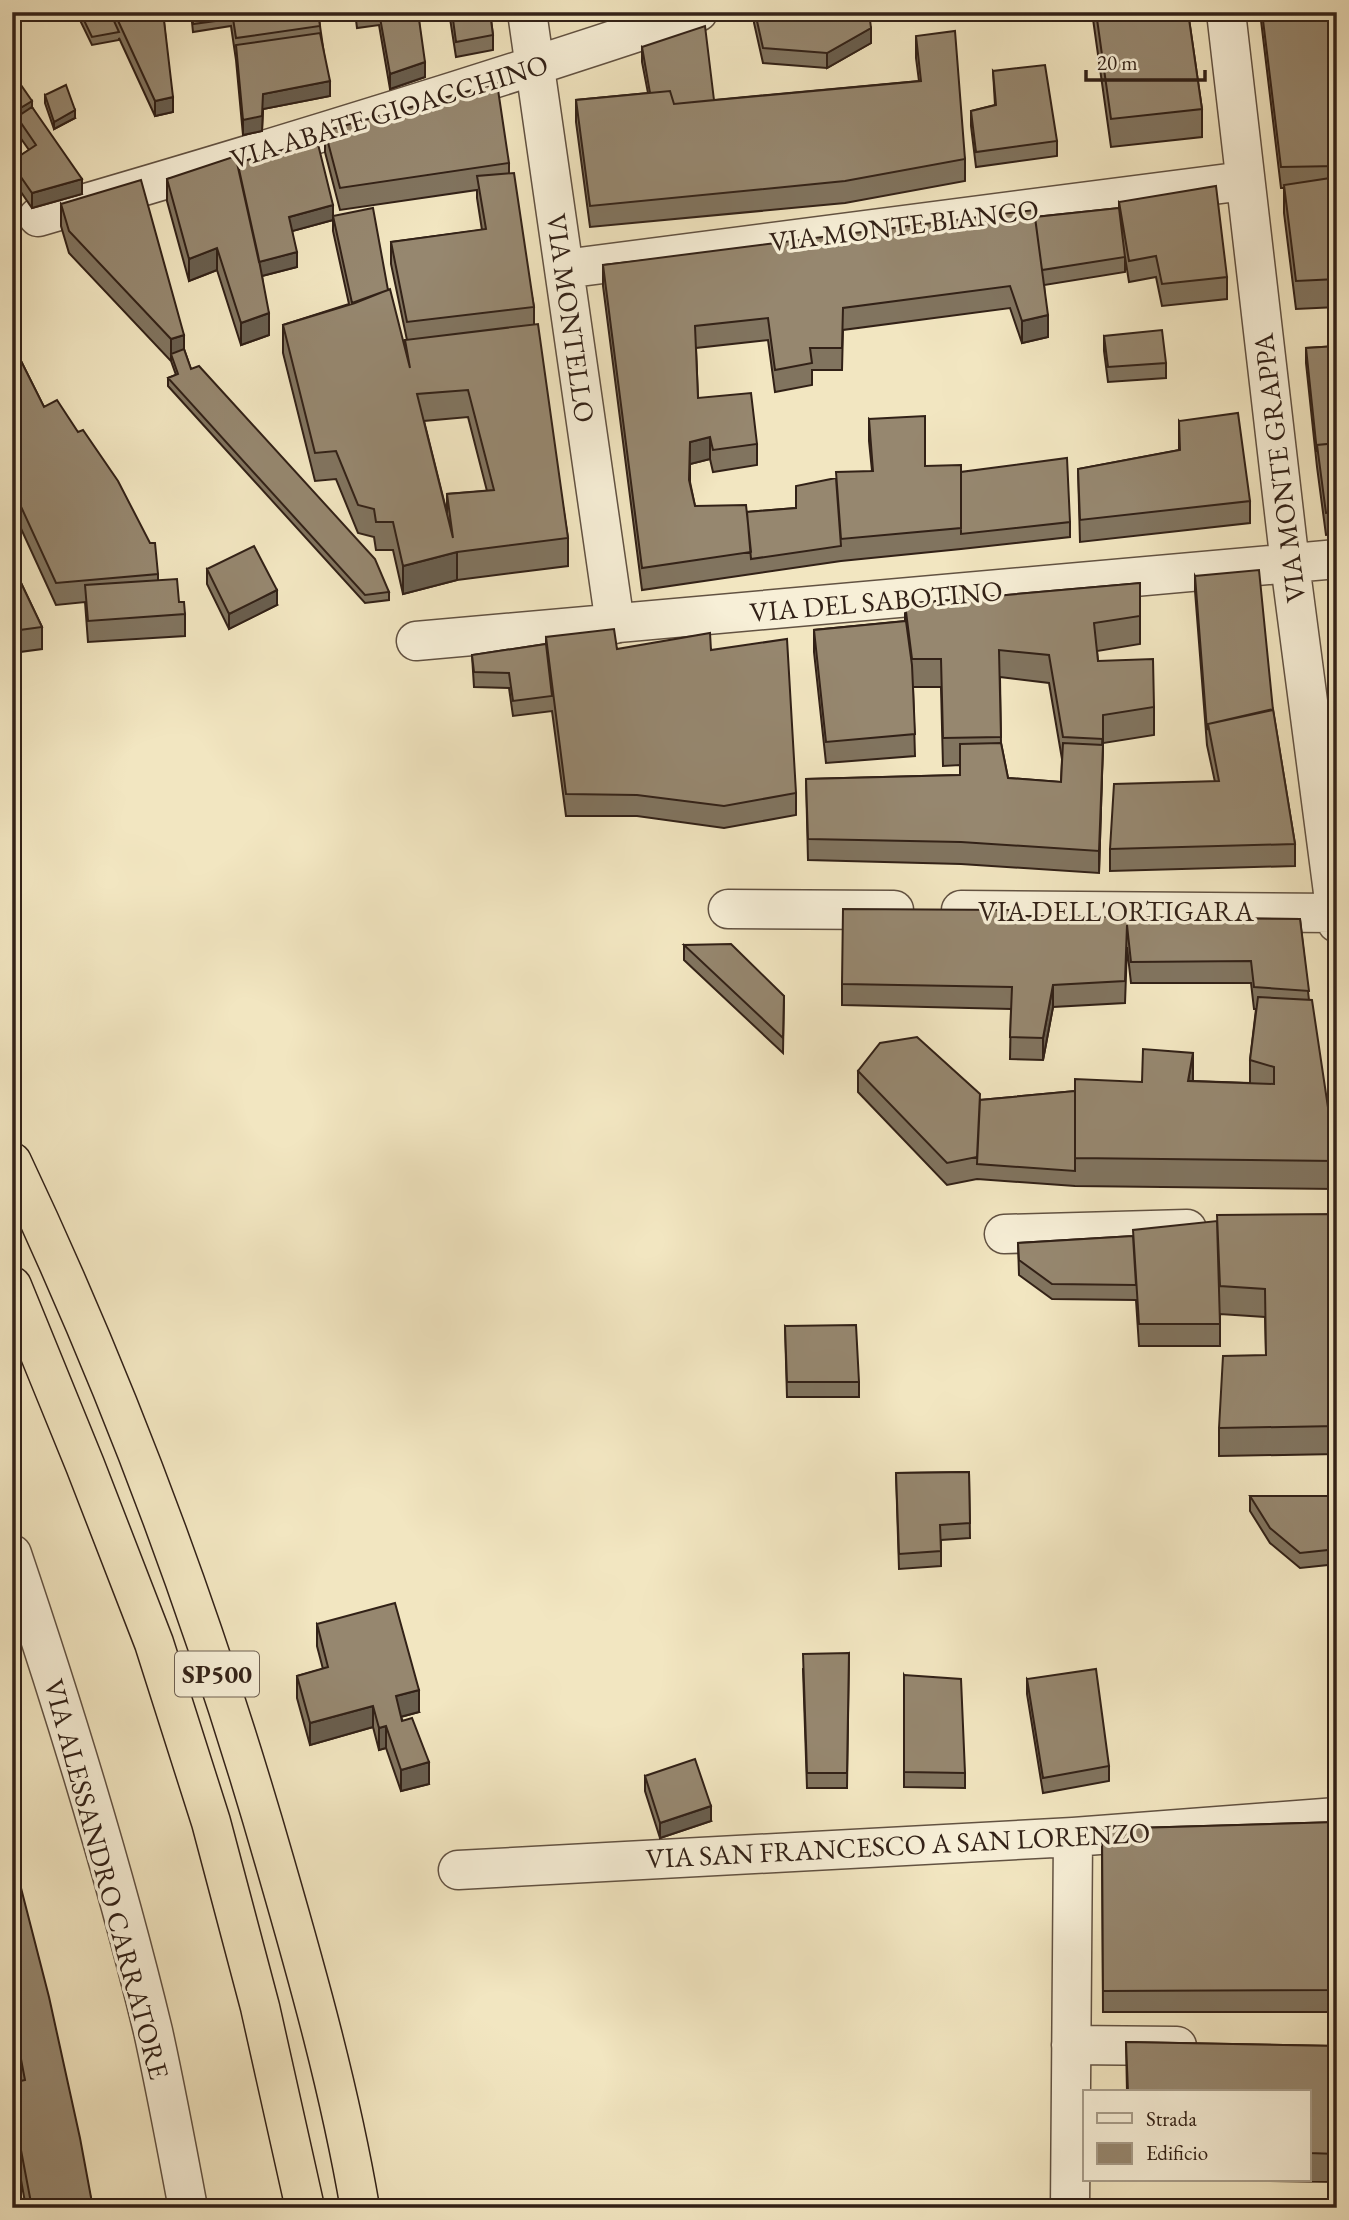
<svg xmlns="http://www.w3.org/2000/svg" width="1349" height="2220" viewBox="0 0 1349 2220" font-family="'EB Garamond',serif">
	<rect width="100%" height="100%" fill="#f2e6c1"/>
	<filter id="stains"><feTurbulence type="fractalNoise" baseFrequency=".00286" numOctaves="4"/><feColorMatrix values="0 0 0 0 .2 0 0 0 0 .09 0 0 0 0 .02 0 0 0 .5 -.17"/></filter>
	<radialGradient id="worn" r=".72"><stop offset=".6" stop-color="#630" stop-opacity="0"/><stop offset="1" stop-color="#630" stop-opacity=".3"/></radialGradient>
	<!-- green -->
	<path fill="#d1c5a4" stroke="#82735e" stroke-width="2" d="M12,2161L23,2204V2208H12Z"/>
	<g fill="none" stroke-linecap="round" stroke-linejoin="round">
		<!-- minor casing -->
		<g stroke="#625242" stroke-width="41">
			<path id="minor" d="M527,12L615,624
				M1226,12L1290,564L1337,923
				M38,217C259,153 480,85 698,12
				M564,269L1244,181
				M416,641L1337,559
				M728,909L894,910
				M961,910L1335,913
				M1004,1234L1187,1229
				M12,1554C65,1711 114,1870 153,2031C166,2090 177,2149 188,2208
				M458,1870L1073,1837L1337,1817
				M1071,2045L1177,2046
				M1070,2208L1073,1837"/>
		</g>
		<!-- highway casing -->
		<g stroke="#322117" stroke-width="41">
			<path id="highway" d="M12,1162C119,1388 206,1622 275,1863C308,1977 340,2091 360,2208
				M12,1286L85,1465L154,1643L211,1822L260,2007L305,2208"/>
		</g>
		<!-- minor -->
		<use href="#minor" stroke="#f7efd7" stroke-width="38"/>
		<!-- highway -->
		<use href="#highway" stroke="#f2e6c1" stroke-width="38"/>
	</g>
	<!-- wall -->
	<path fill="#81745f" stroke="#322117" stroke-width="2" fill-rule="evenodd" d="M76,12H163L173,112L155,116L119,38V40L92,45Z
		M191,12H318L330,96L263,109L262,131L243,135L236,60L231,26L193,32Z
		M355,12H418L425,77L390,89L379,25L357,28Z
		M449,12H490L493,35V50L456,57Z
		M754,12H869L871,43L827,68L763,63L754,23Z
		M1092,12H1188L1202,109V137L1111,147Z
		M1260,12H1337V307L1296,309L1284,213V188H1281Z
		M916,36L965,159V181L845,203L590,227L576,122V100L648,93L642,62V47L714,100L919,81L916,58Z
		M993,71L1057,141V156L976,167L971,126V111L995,105Z
		M12,72L32,107L82,194L32,208L12,179V161L29,150L12,126Z
		M45,95L75,118L54,129L45,103Z
		M325,131L509,163V174L534,307V324L568,538V566L457,580L403,594L393,550H376L374,537L358,533L336,479L315,481L283,353V325L349,304L333,231V220L292,231L297,267L262,276L269,335L241,345L217,270L189,281L167,201V179L237,163L333,216L388,290L405,350V340H407L391,264V242L482,230L477,198V190L340,210L325,152ZM468,417L487,491L447,494V513L424,421Z
		M1119,202L1227,277V299L1162,306L1156,277L1129,282L1125,257V272L1044,285L1048,337L1022,343L1010,308L843,330L842,370H812V385L775,392L768,340L696,348L698,398L757,444V465L713,472L710,459L690,464V482L695,506L747,512L796,508L872,471L869,441V419L925,466L961,472L1070,522V537L961,549L841,561L642,590L603,286V265L1035,217L1119,208Z
		M61,204L184,349L191,369L389,592V600L365,603L168,386V378L176,375L171,361L69,253L61,226Z
		M1104,336L1166,363V378L1108,382L1104,351Z
		M12,343L44,407L158,574V580L179,602L185,614V636L88,642L85,602L56,605L12,509Z
		M1337,346V534L1326,535L1317,467L1306,363V348Z
		M1179,421L1250,501V523L1080,542L1078,469L1179,450Z
		M1334,551H1337V641L1334,573Z
		M12,564L42,627V649L12,653Z
		M207,569L277,605L229,629L207,584Z
		M1195,576L1273,710L1295,844V866L1110,871V849L1215,782L1207,745L1195,591Z
		M1140,583V644L1097,651L1098,661L1154,707V735L1103,743L1099,873L961,864L808,860L806,779L960,775V765L943,766L941,687H913L915,756L826,763L814,652V630L905,621V604ZM1000,677L1049,683L1062,759L1061,782L1008,778L1001,743Z
		M546,637L617,649L711,650L796,793V815L724,828L637,816H566L552,711L513,716L509,688L474,687L472,655L546,644Z
		M1014,916L1300,919L1309,1000L1336,1161V1189L1075,1186L977,1179L947,1185L858,1092V1071L980,1100L1075,1091L1142,1082L1193,1081L1250,1083V1060L1256,1009H1254L1251,983H1131L1127,947L1125,1003L1053,1007L1043,1060L1010,1059L1011,1009L842,1005V984Z
		M684,945L784,996L783,1053L684,960Z
		M1337,1214V1454L1219,1456V1428L1266,1355L1265,1317L1220,1314V1346H1139L1136,1300L1052,1299L1019,1275L1018,1243L1133,1236Z
		M785,1326L859,1382V1397H787Z
		M969,1472L970,1538L941,1540V1566L899,1569L896,1473Z
		M1250,1496H1337V1564L1300,1568L1270,1543L1250,1511Z
		M317,1624L419,1712L401,1717L429,1784L401,1791L386,1748L379,1750L373,1727L310,1745L297,1698V1676L323,1669L317,1646Z
		M849,1653L847,1788H807L803,1669Z
		M904,1675L965,1773V1788L904,1787Z
		M1027,1679L1109,1766V1781L1043,1793L1027,1694Z
		M645,1776L711,1821L660,1838L645,1791Z
		M1337,1822V2012H1103L1102,1829Z
		M12,1853L93,2208H26L12,2130Z
		M1126,2042L1337,2046V2182L1216,2180H1309V2092H1127Z"/>
	<!-- shaded-wall -->
	<path fill="#695e4e" stroke="#322117" stroke-width="2" d="M871,28V43L827,68V53Z
		M425,62V77L390,89V74Z
		M330,81V96L263,109L262,131L243,135V120L263,94Z
		M173,97V112L155,116V101Z
		M32,101V122L17,117V110Z
		M75,110V118L54,129V122Z
		M82,179V194L32,208V193Z
		M333,205V220L289,232V217Z
		M217,248V270L189,281V259Z
		M297,252V267L258,277V262Z
		M269,313V335L241,345V323Z
		M1048,315V337L1022,343V321Z
		M184,335V356L171,354V361V339Z
		M710,437V459L690,464L689,502L690,442Z
		M457,552V580L403,594V566Z
		M277,590V605L229,629V614Z
		M1103,715V743L1099,873V851Z
		M1053,985V1007L1043,1060V1038Z
		M1193,1053V1081H1188Z
		M419,1690V1712L396,1718V1696Z
		M373,1706V1727L310,1745V1723Z
		M386,1726V1748L379,1750V1728Z
		M429,1762V1784L401,1791V1770Z
		M711,1806V1821L660,1838V1823Z"/>
	<!-- building -->
	<path fill="#96876f" stroke="#322117" stroke-width="2" fill-rule="evenodd" d="M80,12H110L119,32L92,37Z
		M114,12H163L173,97L155,101Z
		M192,12H230L231,19L193,24Z
		M232,12H318L320,26L236,38Z
		M379,12H418L425,62L390,74Z
		M452,12H490L493,35L456,42Z
		M755,12H869L871,28L827,53L763,48Z
		M1096,12H1188L1202,109L1111,119Z
		M1262,12H1337V166L1281,167Z
		M705,26L714,100L674,104L670,91L650,93L642,47Z
		M955,31L965,159L845,181L590,206L576,100L670,91L674,104L921,81L916,36Z
		M320,33L330,81L263,94L262,116L243,120L236,45Z
		M1045,65L1057,141L976,152L971,111L996,105L993,71Z
		M12,72L32,101L17,110L12,104Z
		M497,83L509,163L340,188L325,131Z
		M66,85L75,110L54,122L45,95Z
		M32,107L82,179L32,193L12,164V161L36,145L17,117Z
		M317,140L333,205L289,217L297,252L259,262L237,163Z
		M236,156L258,255L269,313L241,323L217,248L189,259L167,179Z
		M514,173L534,307L407,322L391,242L486,229L477,176Z
		M1337,177V279L1296,281L1284,185Z
		M141,180L184,335L171,339L69,231L61,204Z
		M1216,186L1227,277L1162,284L1156,256L1129,261L1119,202Z
		M373,208L388,290L352,303L333,216Z
		M1119,208L1125,257L1042,270L1035,217Z
		M1034,210L1048,315L1022,321L1010,286L843,308L842,348H810L812,363L775,370L768,318L695,326L698,398L751,393L757,444L713,450L710,437L690,442L689,480L695,506L746,505L751,552L642,568L603,265Z
		M390,289L410,368L405,340L538,324L568,538L457,552L403,566L393,522H376L374,509L358,505L336,451L315,453L283,325L355,303ZM468,390L494,490L447,494L453,538L417,394Z
		M1162,330L1166,363L1108,367L1104,336Z
		M12,343L44,407L57,400L78,432L83,430L118,481L150,543H155L158,574L56,583L12,487Z
		M1337,346V443L1317,445V452L1306,348Z
		M184,349L191,369L199,366L375,559L389,592L365,595L168,378L178,374L171,354Z
		M1238,413L1250,501L1080,520L1078,469L1180,450L1179,421Z
		M925,416V466L961,465V528L841,539L836,472L873,471L869,419Z
		M1337,443V512L1326,513L1317,445Z
		M1067,458L1070,522L961,534V472Z
		M836,478L841,546L751,559L747,512L796,508V486Z
		M254,546L277,590L229,614L207,569Z
		M1334,551H1337V619H1336Z
		M12,564L42,627L12,631Z
		M1259,570L1273,710L1208,724L1207,730L1195,576Z
		M177,579L179,602H184L185,614L88,621L85,585Z
		M1140,583V616L1094,623L1098,661L1153,659L1154,707L1103,715V739L1063,737L1049,655L999,650L1001,737L943,738L941,659H912L905,604Z
		M906,621L912,665L915,734L826,742L814,630Z
		M614,629L617,649L710,633L711,650L787,639L796,793L724,806L637,795L566,794L546,637Z
		M546,644L552,696L513,701L509,673L474,672L472,655Z
		M1273,709L1295,844L1110,849L1114,784L1219,781L1208,724Z
		M1001,743L1008,778L1061,782L1063,743L1103,745L1099,851L961,842L808,839L806,779L960,775V744Z
		M843,909L1014,910V916L1300,919L1309,991L1254,987L1251,961L1131,962L1127,925L1125,981L1053,985L1043,1038L1010,1037L1012,987L842,984Z
		M731,944L784,996L783,1038L684,945Z
		M1258,997L1312,1000L1336,1161L1075,1158V1079L1142,1082L1143,1049L1193,1053L1188,1081L1274,1084V1067L1250,1060Z
		M917,1037L980,1094L977,1157L947,1163L858,1071L880,1043Z
		M1075,1091V1171L977,1164L980,1100Z
		M1337,1214V1426L1219,1428L1223,1356L1266,1355L1265,1289L1220,1286L1217,1215Z
		M1217,1221L1220,1324H1139L1133,1230Z
		M1133,1236L1136,1285L1052,1284L1019,1260L1018,1243Z
		M856,1325L859,1382H787L785,1326Z
		M969,1472L970,1523L940,1525L941,1551L899,1554L896,1473Z
		M1250,1496H1337V1549L1300,1553L1270,1528Z
		M395,1603L419,1690L396,1696L402,1721L412,1718L429,1762L401,1770L386,1726L379,1728L373,1706L310,1723L297,1676L328,1667L317,1624Z
		M849,1653L847,1773H807L803,1654Z
		M1096,1669L1109,1766L1043,1778L1027,1679Z
		M904,1675L961,1679L965,1773L904,1772Z
		M695,1759L711,1806L660,1823L645,1776Z
		M1337,1822V1990L1103,1991L1102,1829Z
		M12,1853L49,1997L80,2138L93,2208H32L12,2103V2083L25,2080L21,2059L12,2060Z
		M1126,2042L1337,2046V2154L1309,2153V2092H1128Z"/>
	<g text-anchor="middle" dominant-baseline="central" stroke-width="7" stroke-linejoin="round" paint-order="stroke">
		<!-- shield labels -->
		<rect fill="#f7efd7" stroke="#6d5f51" stroke-width="2" x="175" y="1651.5" width="84" height="45" rx="5"/>
		<g font-size="26" font-weight="bold" fill="#322117">
			<text x="217" y="1674">SP500</text>
		</g>
		<!-- street labels -->
		<g font-size="28" fill="#322117" stroke="#f7efd7">
			<text transform="translate(389 111) rotate(-17)">VIA ABATE GIOACCHINO</text>
			<text transform="translate(904 225) rotate(-7)">VIA MONTE BIANCO</text>
			<text transform="translate(571 318) rotate(82)">VIA MONTELLO</text>
			<text transform="translate(1279 468) rotate(-97)">VIA MONTE GRAPPA</text>
			<text transform="translate(876 601) rotate(-5)">VIA DEL SABOTINO</text>
			<text x="1116" y="911">VIA DELL'ORTIGARA</text>
			<text transform="translate(898 1845) rotate(-3)">VIA SAN FRANCESCO A SAN LORENZO</text>
			<text transform="translate(107 1879) rotate(75)">VIA ALESSANDRO CARRATORE</text>
		</g>
	</g>
	<!-- margin -->
	<rect width="1349" height="2220" fill="none" stroke="#f2e6c1" stroke-width="42"/>
	<rect x="14" y="14" width="1321" height="2192" fill="none" stroke="#322117" stroke-width="3.5"/>
	<rect x="21" y="21" width="1307" height="2178" fill="none" stroke="#322117" stroke-width="2"/>
	<!-- legend -->
	<rect x="1083" y="2090" width="228" height="91" fill="#f7efd7" stroke="#a89d8a" stroke-width="2"/>
	<rect x="1097" y="2113" width="35" height="10" fill="#f7efd7" stroke="#a89d8a" stroke-width="2"/>
	<text x="1146" y="2126" font-size="21" fill="#322117">Strada</text>
	<rect x="1097" y="2143" width="35" height="21" fill="#96876f" stroke="#a89d8a" stroke-width="2"/>
	<text x="1146" y="2160" font-size="21" fill="#322117">Edificio</text>
	<!-- scale -->
	<path d="M1086 70v10h119v-10" fill="none" stroke="#322117" stroke-width="3.5"/>
	<text x="1097" y="70" font-size="21" fill="#322117" stroke="#f7efd7" stroke-width="5" paint-order="stroke">20 m</text>
	<rect width="100%" height="100%" filter="url(#stains)"/>
	<rect width="100%" height="100%" fill="url(#worn)"/>
</svg>
